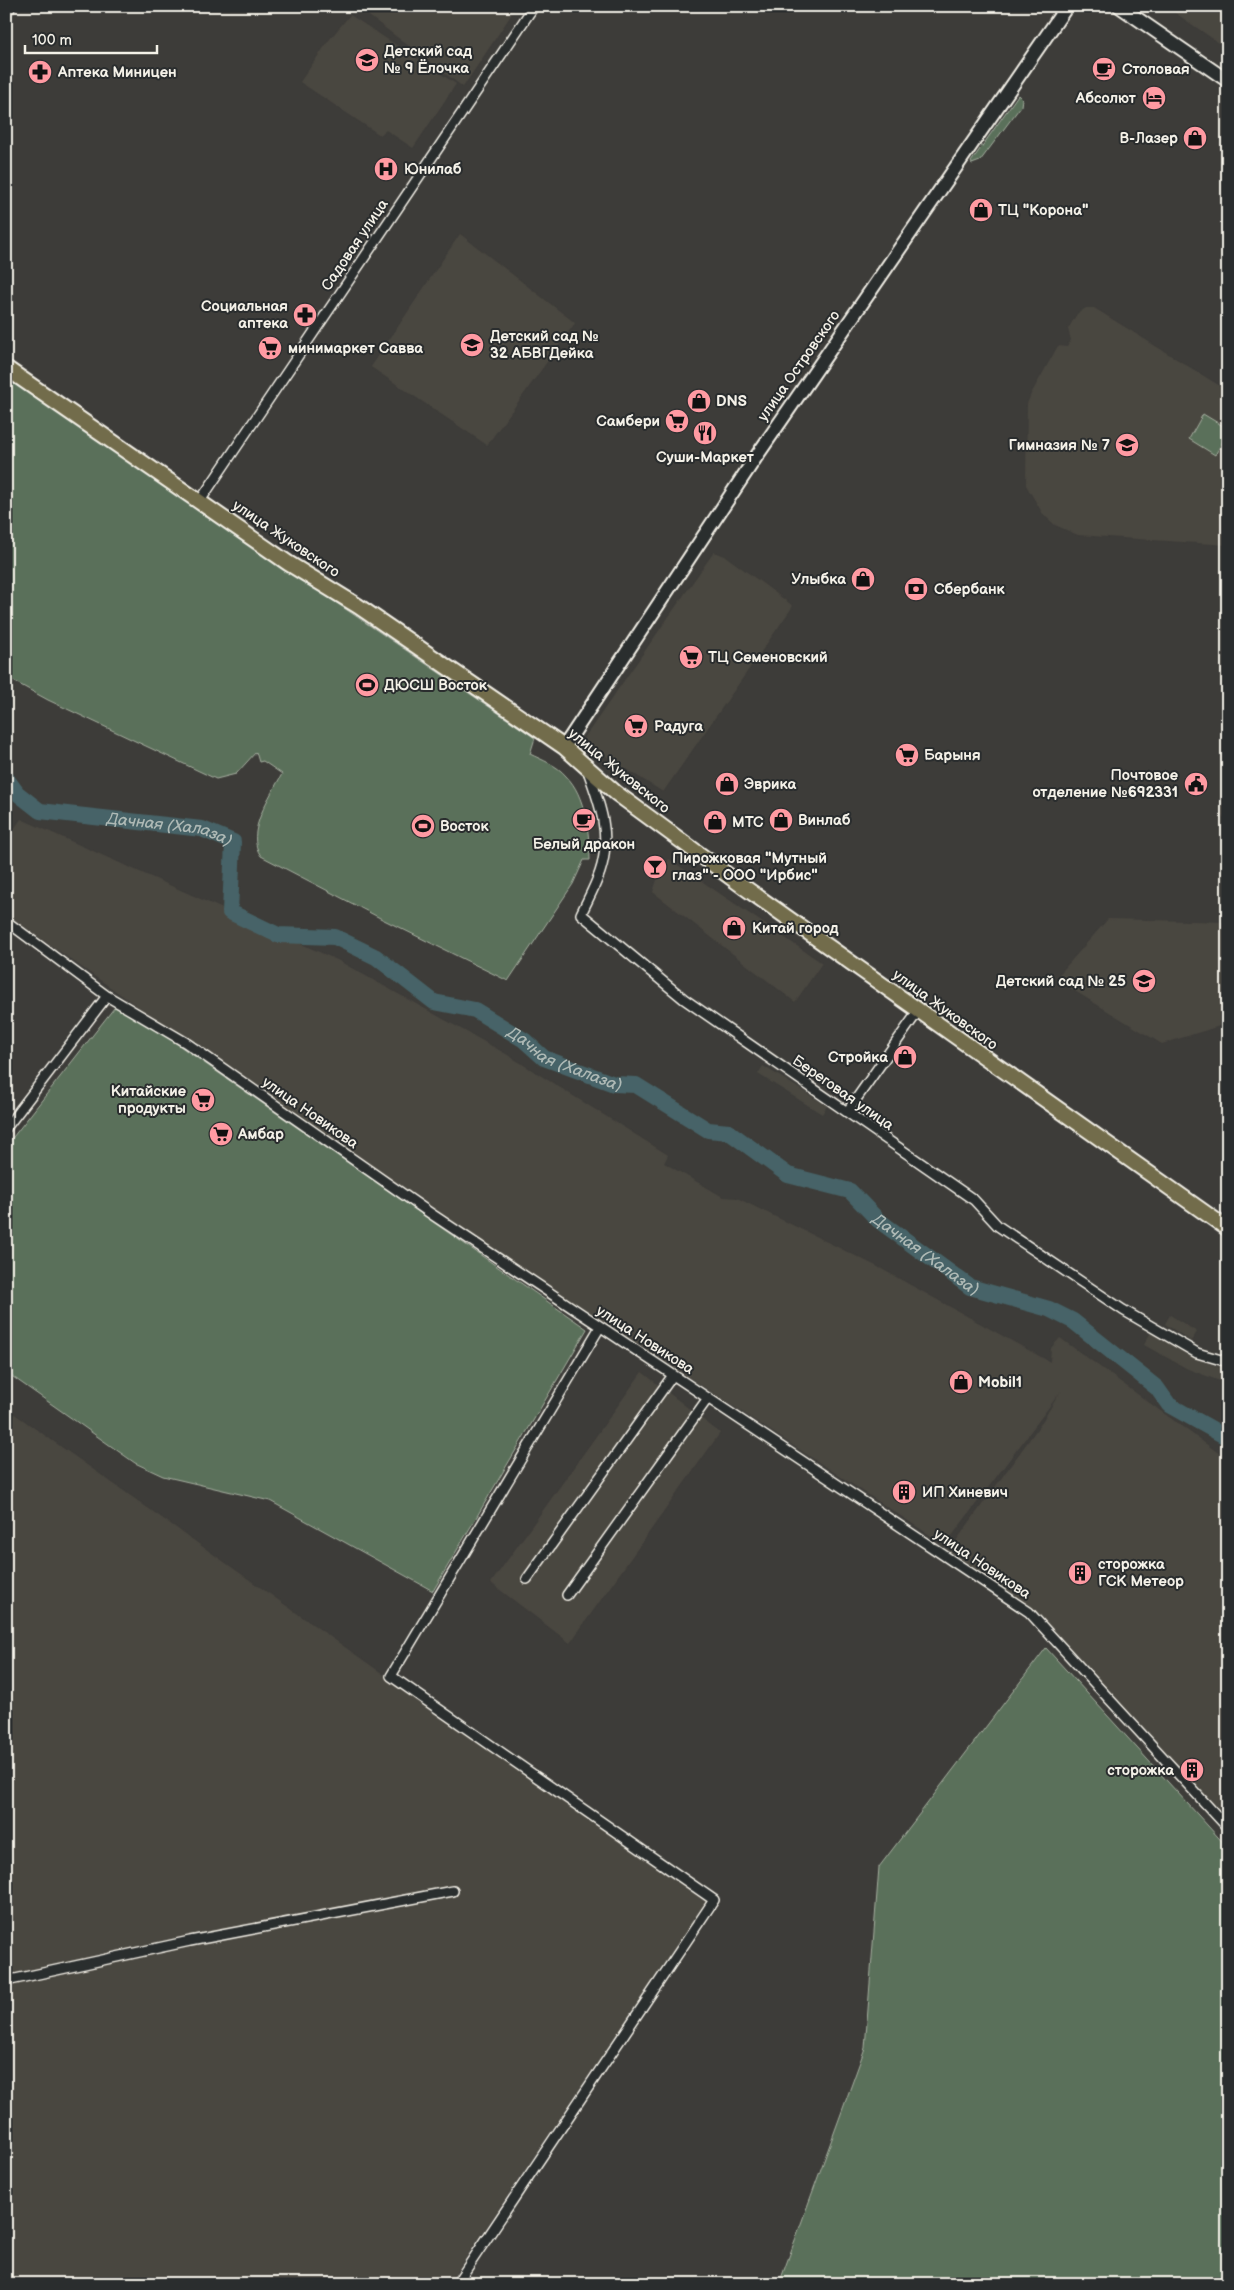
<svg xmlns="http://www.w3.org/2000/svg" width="1234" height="2290" viewBox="0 0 1234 2290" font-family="'Balsamiq Sans',sans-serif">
	<rect width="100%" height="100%" fill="#3d3c39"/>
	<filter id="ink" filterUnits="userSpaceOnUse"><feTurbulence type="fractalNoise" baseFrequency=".02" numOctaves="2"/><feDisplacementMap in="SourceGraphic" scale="10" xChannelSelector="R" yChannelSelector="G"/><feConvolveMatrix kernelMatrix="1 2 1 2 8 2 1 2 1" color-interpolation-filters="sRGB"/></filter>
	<g filter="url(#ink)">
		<!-- built -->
		<path fill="#4a4740" d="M356,6H517L463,87Z
			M1165,6H1228V49Z
			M350,15L456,84L413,148L386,130L380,135L300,82L330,39Z
			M460,234L575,323L487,445L371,367Z
			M1086,308H1094L1228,391V545L1078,535L1055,525L1043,514L1026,485L1027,404L1031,394L1058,346L1067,347L1071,340L1068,329L1077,314Z
			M1227,548H1228V820L1222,816Z
			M714,552L725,556L793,606L663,792L582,741Z
			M21,819L337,960L506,1054L668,1155L664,1163L723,1197L737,1198L876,1266L1050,1362L1051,1348L1060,1338L1228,1460V1825L1032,1611L948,1552L1040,1425L1061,1391L945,1545L583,1308L426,1209L6,914V841Z
			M669,859L822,963L795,1002L653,892L658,877Z
			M1108,919L1228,922V1021L1226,1024L1162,1044L1065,985L1057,977Z
			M763,1066L827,1106L822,1114L758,1074Z
			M1170,1315L1197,1332L1191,1341L1165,1324Z
			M1151,1332L1197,1359L1228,1370V1384L1188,1369L1144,1345Z
			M642,1372L720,1433L570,1643L491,1583Z
			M6,1408L706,1902L448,2284H6Z"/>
		<!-- green -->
		<path fill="#5a6f5a" stroke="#a7b0a1" d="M1018,95L1022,99L1021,106L980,161L972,164L971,162Z
			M6,378L535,738L530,754C542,760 557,765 566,776C586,796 589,833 590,860H584L573,884L508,981L382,919L261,856C244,833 271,795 282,774L263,761L259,762L256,752L236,774L216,779L48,700L6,677Z
			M1203,414L1228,429V433L1215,455L1189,439Z
			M118,1003L587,1329L433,1591L270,1501L163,1476L135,1463L6,1372V1146Z
			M1046,1648L1228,1848V2284H779L865,2048L879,1867Z"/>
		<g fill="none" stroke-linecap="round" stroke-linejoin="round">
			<!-- river -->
			<path stroke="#466468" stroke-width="16" id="s1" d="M6,778L17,793L40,811L202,829L233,842L230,912L278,935L335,937L376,957L434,1002L475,1010L524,1040L544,1058L614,1084L636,1085L708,1130L729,1132L788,1175L850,1191L878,1220L970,1287L1049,1309L1073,1321L1157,1388L1169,1405L1228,1438"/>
			<!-- street casing -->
			<g stroke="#f4f1e8" stroke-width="12">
				<path id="street" d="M200,501L534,6
					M588,771C600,804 612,837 600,872C595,887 587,901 581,914L684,999L974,1200L998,1226L1123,1310L1197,1353L1228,1362
					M6,921L107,996L185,1042L430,1213L1029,1612L1228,1828
					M847,1112L919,1010
					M6,1128L107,996
					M527,1579L673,1375
					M567,1595L708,1398
					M6,1981L190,1941L453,1891
					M459,2284V2280L714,1900L391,1676L600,1327"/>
			</g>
			<!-- secondary casing -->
			<g stroke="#f4f1e8" stroke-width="16">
				<path id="secondary" d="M1119,6L1228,81
					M6,10L9,6
					M564,747L756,457L1067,6"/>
			</g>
			<!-- primary casing -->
			<g stroke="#f4f1e8" stroke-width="18">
				<path id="primary" d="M6,368L288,563L358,606L564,747L616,793L744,887L1228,1229"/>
			</g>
			<!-- street -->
			<use href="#street" stroke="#2a2d2e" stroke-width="9"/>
			<!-- secondary -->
			<use href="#secondary" stroke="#2a2d2e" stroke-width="12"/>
			<!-- primary -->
			<use href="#primary" stroke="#726c4b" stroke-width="14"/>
		</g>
	</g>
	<!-- icons -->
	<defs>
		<g id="school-disc" transform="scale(1.25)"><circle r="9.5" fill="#ff9aa2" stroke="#2a2d2e"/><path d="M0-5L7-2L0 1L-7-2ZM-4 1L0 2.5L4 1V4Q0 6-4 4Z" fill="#111"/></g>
		<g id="cafe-disc" transform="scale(1.25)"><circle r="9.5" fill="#ff9aa2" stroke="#2a2d2e"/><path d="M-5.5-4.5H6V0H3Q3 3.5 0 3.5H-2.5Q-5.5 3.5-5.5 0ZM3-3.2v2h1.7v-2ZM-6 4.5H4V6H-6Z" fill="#111"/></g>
		<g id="pharmacy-disc" transform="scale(1.25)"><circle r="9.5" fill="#ff9aa2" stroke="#2a2d2e"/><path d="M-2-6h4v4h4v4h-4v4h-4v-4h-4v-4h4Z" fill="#111"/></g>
		<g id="hotel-disc" transform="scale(1.25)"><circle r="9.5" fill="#ff9aa2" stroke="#2a2d2e"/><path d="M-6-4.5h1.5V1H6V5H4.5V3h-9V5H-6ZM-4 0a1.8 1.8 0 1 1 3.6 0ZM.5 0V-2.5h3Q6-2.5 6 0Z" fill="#111"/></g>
		<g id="shop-disc" transform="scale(1.25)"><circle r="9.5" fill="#ff9aa2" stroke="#2a2d2e"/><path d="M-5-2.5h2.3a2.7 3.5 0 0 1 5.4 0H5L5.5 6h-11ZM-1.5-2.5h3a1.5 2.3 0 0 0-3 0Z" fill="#111"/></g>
		<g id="hospital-disc" transform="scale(1.25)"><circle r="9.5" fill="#ff9aa2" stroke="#2a2d2e"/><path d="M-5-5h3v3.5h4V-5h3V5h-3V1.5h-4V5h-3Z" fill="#111"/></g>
		<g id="supermarket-disc" transform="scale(1.25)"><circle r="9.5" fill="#ff9aa2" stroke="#2a2d2e"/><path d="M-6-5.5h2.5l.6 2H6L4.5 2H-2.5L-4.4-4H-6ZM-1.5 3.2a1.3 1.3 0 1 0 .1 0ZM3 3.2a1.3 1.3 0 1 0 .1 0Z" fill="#111"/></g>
		<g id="restaurant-disc" transform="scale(1.25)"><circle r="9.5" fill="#ff9aa2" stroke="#2a2d2e"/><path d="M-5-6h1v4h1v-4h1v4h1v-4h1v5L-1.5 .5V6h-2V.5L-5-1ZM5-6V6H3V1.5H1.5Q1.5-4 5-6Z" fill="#111"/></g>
		<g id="bank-disc" transform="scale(1.25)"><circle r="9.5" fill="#ff9aa2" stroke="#2a2d2e"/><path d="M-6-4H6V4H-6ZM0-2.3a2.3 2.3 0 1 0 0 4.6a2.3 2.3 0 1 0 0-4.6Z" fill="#111"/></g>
		<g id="stadium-disc" transform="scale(1.25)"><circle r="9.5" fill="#ff9aa2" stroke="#2a2d2e"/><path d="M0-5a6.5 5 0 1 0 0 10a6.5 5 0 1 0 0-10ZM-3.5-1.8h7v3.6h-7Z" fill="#111"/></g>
		<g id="civic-disc" transform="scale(1.25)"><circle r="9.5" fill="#ff9aa2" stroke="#2a2d2e"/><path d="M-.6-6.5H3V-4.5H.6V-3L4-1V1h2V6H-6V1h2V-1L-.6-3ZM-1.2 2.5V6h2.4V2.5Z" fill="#111"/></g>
		<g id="bar-disc" transform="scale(1.25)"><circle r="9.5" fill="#ff9aa2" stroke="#2a2d2e"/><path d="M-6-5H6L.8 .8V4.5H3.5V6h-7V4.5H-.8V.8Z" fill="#111"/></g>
		<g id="building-disc" transform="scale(1.25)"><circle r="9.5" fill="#ff9aa2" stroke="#2a2d2e"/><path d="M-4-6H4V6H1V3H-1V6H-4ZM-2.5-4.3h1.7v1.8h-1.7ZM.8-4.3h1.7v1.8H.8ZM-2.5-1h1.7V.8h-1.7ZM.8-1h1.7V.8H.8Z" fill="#111"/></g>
	</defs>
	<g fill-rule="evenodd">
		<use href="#school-disc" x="367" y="60"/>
		<use href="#cafe-disc" x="1104" y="69"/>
		<use href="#pharmacy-disc" x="40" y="72"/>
		<use href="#hotel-disc" x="1154" y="98"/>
		<use href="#shop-disc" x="1195" y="138"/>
		<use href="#hospital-disc" x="386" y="169"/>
		<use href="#shop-disc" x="981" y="210"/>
		<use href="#pharmacy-disc" x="305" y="315"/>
		<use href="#school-disc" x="472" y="345"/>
		<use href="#supermarket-disc" x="270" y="348"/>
		<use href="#shop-disc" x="699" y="401"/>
		<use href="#supermarket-disc" x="677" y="421"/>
		<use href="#restaurant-disc" x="705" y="433"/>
		<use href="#school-disc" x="1127" y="445"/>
		<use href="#shop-disc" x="863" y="579"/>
		<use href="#bank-disc" x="916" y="589"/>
		<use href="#supermarket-disc" x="691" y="657"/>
		<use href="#stadium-disc" x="367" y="685"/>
		<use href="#supermarket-disc" x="636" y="726"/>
		<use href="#supermarket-disc" x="907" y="755"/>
		<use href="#shop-disc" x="727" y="784"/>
		<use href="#civic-disc" x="1196" y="784"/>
		<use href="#cafe-disc" x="584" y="820"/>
		<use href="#shop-disc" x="781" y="820"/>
		<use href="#shop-disc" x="715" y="822"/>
		<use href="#stadium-disc" x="423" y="826"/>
		<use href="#bar-disc" x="655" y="867"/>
		<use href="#shop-disc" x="734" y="928"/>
		<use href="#school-disc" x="1144" y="981"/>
		<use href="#shop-disc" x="905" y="1057"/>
		<use href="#supermarket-disc" x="203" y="1100"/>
		<use href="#supermarket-disc" x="221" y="1134"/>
		<use href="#shop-disc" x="961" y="1382"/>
		<use href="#building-disc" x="904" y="1492"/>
		<use href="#building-disc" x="1080" y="1573"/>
		<use href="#building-disc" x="1192" y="1770"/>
	</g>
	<g text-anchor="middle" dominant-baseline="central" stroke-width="4" stroke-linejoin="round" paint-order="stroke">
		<!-- poi labels -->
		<g font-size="15" font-weight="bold" fill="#f4f1e8" stroke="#2a2d2e" text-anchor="start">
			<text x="384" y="51">Детский сад<tspan x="384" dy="17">№ 9 Ёлочка</tspan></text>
			<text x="1122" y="69">Столовая</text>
			<text x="58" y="72">Аптека Миницен</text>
			<text x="1136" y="98" text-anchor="end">Абсолют</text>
			<text x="1178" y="138" text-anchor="end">В-Лазер</text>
			<text x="404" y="169">Юнилаб</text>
			<text x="998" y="210">ТЦ "Корона"</text>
			<text x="288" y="306" text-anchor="end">Социальная<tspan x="288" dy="17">аптека</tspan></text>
			<text x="490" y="336">Детский сад №<tspan x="490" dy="17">32 АБВГДейка</tspan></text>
			<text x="288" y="348">минимаркет Савва</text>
			<text x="716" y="401">DNS</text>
			<text x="660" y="421" text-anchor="end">Самбери</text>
			<text x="1110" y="445" text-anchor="end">Гимназия № 7</text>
			<text x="705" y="457" text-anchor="middle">Суши-Маркет</text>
			<text x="846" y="579" text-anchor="end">Улыбка</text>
			<text x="934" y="589">Сбербанк</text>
			<text x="708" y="657">ТЦ Семеновский</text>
			<text x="384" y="685">ДЮСШ Восток</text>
			<text x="654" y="726">Радуга</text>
			<text x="924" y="755">Барыня</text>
			<text x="1178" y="775" text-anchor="end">Почтовое<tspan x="1178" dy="17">отделение №692331</tspan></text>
			<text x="744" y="784">Эврика</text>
			<text x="798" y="820">Винлаб</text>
			<text x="732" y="822">МТС</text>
			<text x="440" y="826">Восток</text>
			<text x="584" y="844" text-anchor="middle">Белый дракон</text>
			<text x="672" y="858">Пирожковая "Мутный<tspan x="672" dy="17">глаз" - ООО "Ирбис"</tspan></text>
			<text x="752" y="928">Китай город</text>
			<text x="1126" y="981" text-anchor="end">Детский сад № 25</text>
			<text x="888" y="1057" text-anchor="end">Стройка</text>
			<text x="186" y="1091" text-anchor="end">Китайские<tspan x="186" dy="17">продукты</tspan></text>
			<text x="238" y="1134">Амбар</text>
			<text x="978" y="1382">Mobil1</text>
			<text x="922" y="1492">ИП Хиневич</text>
			<text x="1098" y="1564">сторожка<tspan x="1098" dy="17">ГСК Метеор</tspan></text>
			<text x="1174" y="1770" text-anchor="end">сторожка</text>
		</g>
		<!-- street labels -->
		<g font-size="15" fill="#f4f1e8" stroke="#2a2d2e">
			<text transform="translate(355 245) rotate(-56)">Садовая улица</text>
			<text transform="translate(799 366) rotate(-55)">улица Островского</text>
			<text transform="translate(286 539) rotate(34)">улица Жуковского</text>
			<text transform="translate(619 771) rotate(39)">улица Жуковского</text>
			<text transform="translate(945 1010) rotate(36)">улица Жуковского</text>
			<text transform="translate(843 1093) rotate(35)">Береговая улица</text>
			<text transform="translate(310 1113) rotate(35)">улица Новикова</text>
			<text transform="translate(645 1340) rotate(33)">улица Новикова</text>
			<text transform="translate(982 1564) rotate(34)">улица Новикова</text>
		</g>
		<!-- water labels -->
		<g font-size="16" font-style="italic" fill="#aeb9b5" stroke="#2a2d2e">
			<text stroke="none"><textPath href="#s1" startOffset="179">Дачная (Халаза)</textPath></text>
			<text stroke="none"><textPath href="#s1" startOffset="689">Дачная (Халаза)</textPath></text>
			<text stroke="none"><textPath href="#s1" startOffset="1109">Дачная (Халаза)</textPath></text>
		</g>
	</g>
	<!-- margin -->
	<rect width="1234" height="2290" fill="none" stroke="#2a2d2e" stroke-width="25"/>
	<rect x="12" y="12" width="1209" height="2265" fill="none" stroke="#f4f1e8" stroke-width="2" filter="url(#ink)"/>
	<!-- scale -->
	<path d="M25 45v8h132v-8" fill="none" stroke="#f4f1e8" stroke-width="2.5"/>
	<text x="32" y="45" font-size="15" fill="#f4f1e8" stroke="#2a2d2e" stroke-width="4" paint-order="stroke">100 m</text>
</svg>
